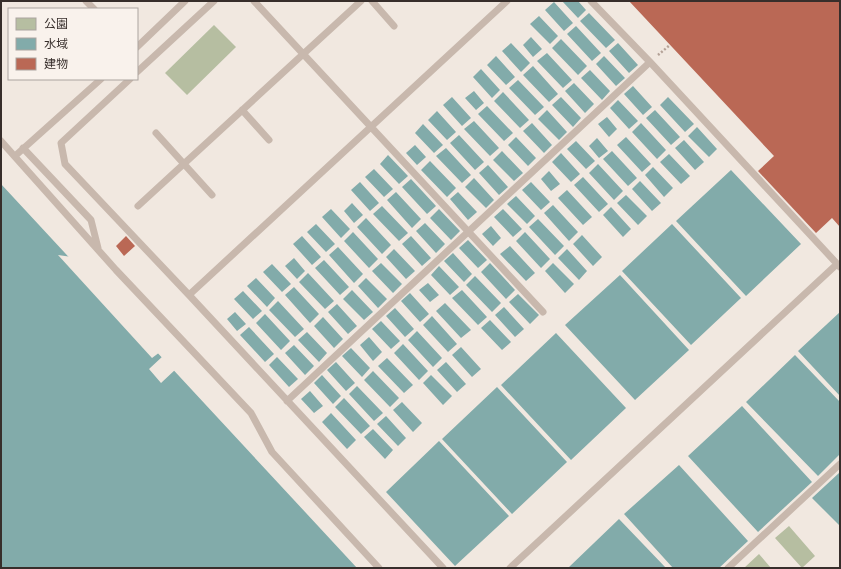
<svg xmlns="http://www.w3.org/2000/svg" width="841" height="569" viewBox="0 0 841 569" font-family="'IBM Plex Sans','Noto Sans JP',sans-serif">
	<rect width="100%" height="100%" fill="#f1e8e0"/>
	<!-- green -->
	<path fill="#b6bea1" d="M214,25L236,47L187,95L165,73Z
		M789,526L815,556L802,568L775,538Z
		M759,554L771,568H744Z"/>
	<!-- water -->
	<path fill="#82abaa" d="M562,1H578L586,10L578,18Z
		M554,2L573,23L564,31L545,10Z
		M589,13L615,40L606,48L580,21Z
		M539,16L558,36L550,44L530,24Z
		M576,26L601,53L592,61L567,34Z
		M531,37L542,49L533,57L523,45Z
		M561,39L587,66L578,75L552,48Z
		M511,43L530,63L521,72L502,51Z
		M618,43L638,65L629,73L609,51Z
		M547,53L572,80L563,88L537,61Z
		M496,56L515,77L506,85L487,65Z
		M604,56L625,78L616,86L596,64Z
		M533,66L558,94L549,102L523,75Z
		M481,69L500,90L492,98L473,77Z
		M590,70L610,91L602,100L581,78Z
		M518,80L544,107L535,115L509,88Z
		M574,83L594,104L585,113L565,91Z
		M633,86L652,107L643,115L624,94Z
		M474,91L484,103L476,110L465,98Z
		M503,92L529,120L520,128L494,101Z
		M452,97L471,118L462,126L443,105Z
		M561,97L581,118L573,127L552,105Z
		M668,97L694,124L685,132L660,105Z
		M618,100L638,121L629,129L610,108Z
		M487,106L513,133L504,141L478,114Z
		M547,110L567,132L559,140L538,119Z
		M655,110L680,137L671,145L646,118Z
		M437,111L456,132L447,140L428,120Z
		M607,117L617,129L609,137L598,124Z
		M474,121L499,148L490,156L464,129Z
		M532,123L552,145L544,153L523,131Z
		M641,123L666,150L657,159L632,132Z
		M423,124L443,145L434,153L415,133Z
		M697,127L717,149L709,157L688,136Z
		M459,135L484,162L475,170L450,143Z
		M516,137L536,158L528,166L508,145Z
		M626,137L651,164L642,172L617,145Z
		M597,138L608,151L599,158L589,146Z
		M684,140L704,162L695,170L675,148Z
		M576,141L595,161L586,169L567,149Z
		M415,145L426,157L417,165L406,153Z
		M446,148L471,175L462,183L436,156Z
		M502,151L523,173L514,181L493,160Z
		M612,151L637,178L628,186L603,159Z
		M561,153L580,174L571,182L552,162Z
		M669,154L690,176L681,184L660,162Z
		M388,155L408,176L399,184L380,164Z
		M430,161L456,188L447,197L421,170Z
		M598,164L623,191L614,200L589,173Z
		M488,165L508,187L499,195L479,173Z
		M653,167L673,188L664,197L645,175Z
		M374,169L393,189L384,197L365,177Z
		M731,170L801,244L746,296L676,221Z
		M549,171L560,184L551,191L541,179Z
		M583,177L608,204L599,212L574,185Z
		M474,178L494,200L486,208L465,187Z
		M411,179L436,206L427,214L402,187Z
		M640,181L661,203L652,211L632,189Z
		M360,182L379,203L370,211L351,190Z
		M531,182L550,202L541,210L522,190Z
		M1,184L357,568H1Z
		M567,190L592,217L583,225L558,198Z
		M396,192L421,219L412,228L387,200Z
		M458,192L477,212L468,220L450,199Z
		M626,195L647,216L638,225L617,203Z
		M516,196L535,216L527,224L507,204Z
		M352,203L363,215L354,223L344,211Z
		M553,205L578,232L569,241L544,213Z
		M382,206L408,233L399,241L373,214Z
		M611,207L631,229L623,237L603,215Z
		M331,209L350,229L341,238L322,217Z
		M439,209L460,231L451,240L430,218Z
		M503,209L522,229L513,237L494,217Z
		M366,218L391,245L382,254L357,227Z
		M538,219L564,246L555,255L529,227Z
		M425,223L445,244L436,253L416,231Z
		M316,224L335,244L326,252L307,232Z
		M672,224L741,298L691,345L622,271Z
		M491,226L501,238L493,246L482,234Z
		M353,232L378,259L369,268L344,241Z
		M525,232L550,259L541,268L516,241Z
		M582,235L602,257L593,266L573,244Z
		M302,236L321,257L312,265L293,244Z
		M411,236L431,258L422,266L402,244Z
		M468,240L487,260L478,268L459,248Z
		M510,246L535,273L526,281L500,254Z
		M338,247L363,274L354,283L329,255Z
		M394,249L415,271L406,279L386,257Z
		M567,249L587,271L579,280L558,258Z
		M453,253L472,274L464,282L444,261Z
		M294,258L305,271L297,279L285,266Z
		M324,260L349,287L340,295L315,268Z
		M381,263L402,284L393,293L372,271Z
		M490,263L515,290L506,299L481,272Z
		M553,263L574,284L565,293L545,271Z
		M272,264L291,284L282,292L263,272Z
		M439,266L459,287L450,295L431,275Z
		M308,273L334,301L325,309L299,282Z
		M620,275L689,350L635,400L565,325Z
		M475,276L501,303L492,312L466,285Z
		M256,278L275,298L267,307L247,286Z
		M366,278L387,299L378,308L358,286Z
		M428,283L439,295L430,302L419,290Z
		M294,287L319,314L310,323L285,295Z
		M352,290L373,312L364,320L343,299Z
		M462,290L487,317L478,325L452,298Z
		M243,291L262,311L253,319L234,299Z
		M410,293L429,314L420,322L401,301Z
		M518,294L539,315L530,324L509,302Z
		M278,301L304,329L295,337L269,310Z
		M445,303L471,330L461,338L436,311Z
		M337,304L357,326L348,334L328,312Z
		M504,307L524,329L515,337L495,315Z
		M395,308L414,329L405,337L386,316Z
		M235,312L246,324L237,331L227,319Z
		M840,312V396L798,351Z
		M265,314L290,341L281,350L256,323Z
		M432,316L457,344L448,352L423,325Z
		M323,317L343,339L334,348L314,326Z
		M490,320L511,342L502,350L481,328Z
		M381,321L400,341L391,349L372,329Z
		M249,327L274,354L265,362L240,335Z
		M417,331L442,358L433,367L408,340Z
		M307,332L327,353L319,362L298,340Z
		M556,333L626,408L571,460L501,385Z
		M369,337L382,352L373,361L360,345Z
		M403,344L428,371L419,380L394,353Z
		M294,345L314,366L305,375L285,353Z
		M461,347L481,369L472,377L452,355Z
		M351,348L370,368L362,377L342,356Z
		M795,355L840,402V454L818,476L746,402Z
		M277,357L298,379L289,387L269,365Z
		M387,358L413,385L404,393L378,366Z
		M336,362L355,383L346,391L327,370Z
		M446,362L466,384L457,392L437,370Z
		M373,371L399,398L390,407L364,380Z
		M322,375L341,396L333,404L314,383Z
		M431,375L452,396L443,405L423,383Z
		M357,386L383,413L374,421L349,394Z
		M497,387L567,462L512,514L442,439Z
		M310,391L323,406L314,413L301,399Z
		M344,398L370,426L361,434L335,407Z
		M402,402L422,423L413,432L393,410Z
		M742,406L812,482L758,532L688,456Z
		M331,413L356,440L347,449L322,422Z
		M386,416L406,438L398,446L377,424Z
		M373,429L393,450L385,459L364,437Z
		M439,441L509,516L455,566L386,492Z
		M679,465L748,541L719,568H673L624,514Z
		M839,473L840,475V526L812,498Z
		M619,519L666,568H568Z"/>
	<!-- pier -->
	<path fill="#f1e8e0" d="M58,255L72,257L160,352L152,358Z
		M163,356L176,369L161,383L149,369Z"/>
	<!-- building -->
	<path fill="#ba6855" d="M629,1H840V227L832,218L816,233L758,171L774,156Z
		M126,236L135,246L124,256L116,246Z"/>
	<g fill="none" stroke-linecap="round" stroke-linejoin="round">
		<!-- path -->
		<path stroke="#b4a297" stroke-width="2.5" stroke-dasharray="2 2" stroke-linecap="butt" d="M658,55L670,45"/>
		<!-- lane -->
		<path stroke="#c8b8ad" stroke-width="7" d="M86,1L94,9
			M254,1L543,312
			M372,1L394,26
			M591,1L650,62L840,267
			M137,47L185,1
			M137,72L214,1
			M130,79L61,143L65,164L189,295L443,568
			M242,110L269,140
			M156,133L212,195
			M1,141L116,270L251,413L272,452L379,568
			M23,148L91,220L98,248
			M15,156L101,79
			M138,206L361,1
			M189,295L507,1
			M287,401L650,62
			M510,568L837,264
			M728,568L840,464"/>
	</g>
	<!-- border -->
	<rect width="841" height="569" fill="none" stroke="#372e2b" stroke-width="4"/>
	<!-- legend -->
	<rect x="8" y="8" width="130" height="72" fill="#f9f2ec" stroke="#aba49f"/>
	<rect x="16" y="18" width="20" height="12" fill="#b6bea1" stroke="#aba49f"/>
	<text x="44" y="28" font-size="12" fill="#372e2b">公園</text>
	<rect x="16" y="38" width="20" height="12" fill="#82abaa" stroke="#aba49f"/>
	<text x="44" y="48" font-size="12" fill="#372e2b">水域</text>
	<rect x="16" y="58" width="20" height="12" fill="#ba6855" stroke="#aba49f"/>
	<text x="44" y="68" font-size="12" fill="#372e2b">建物</text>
</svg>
